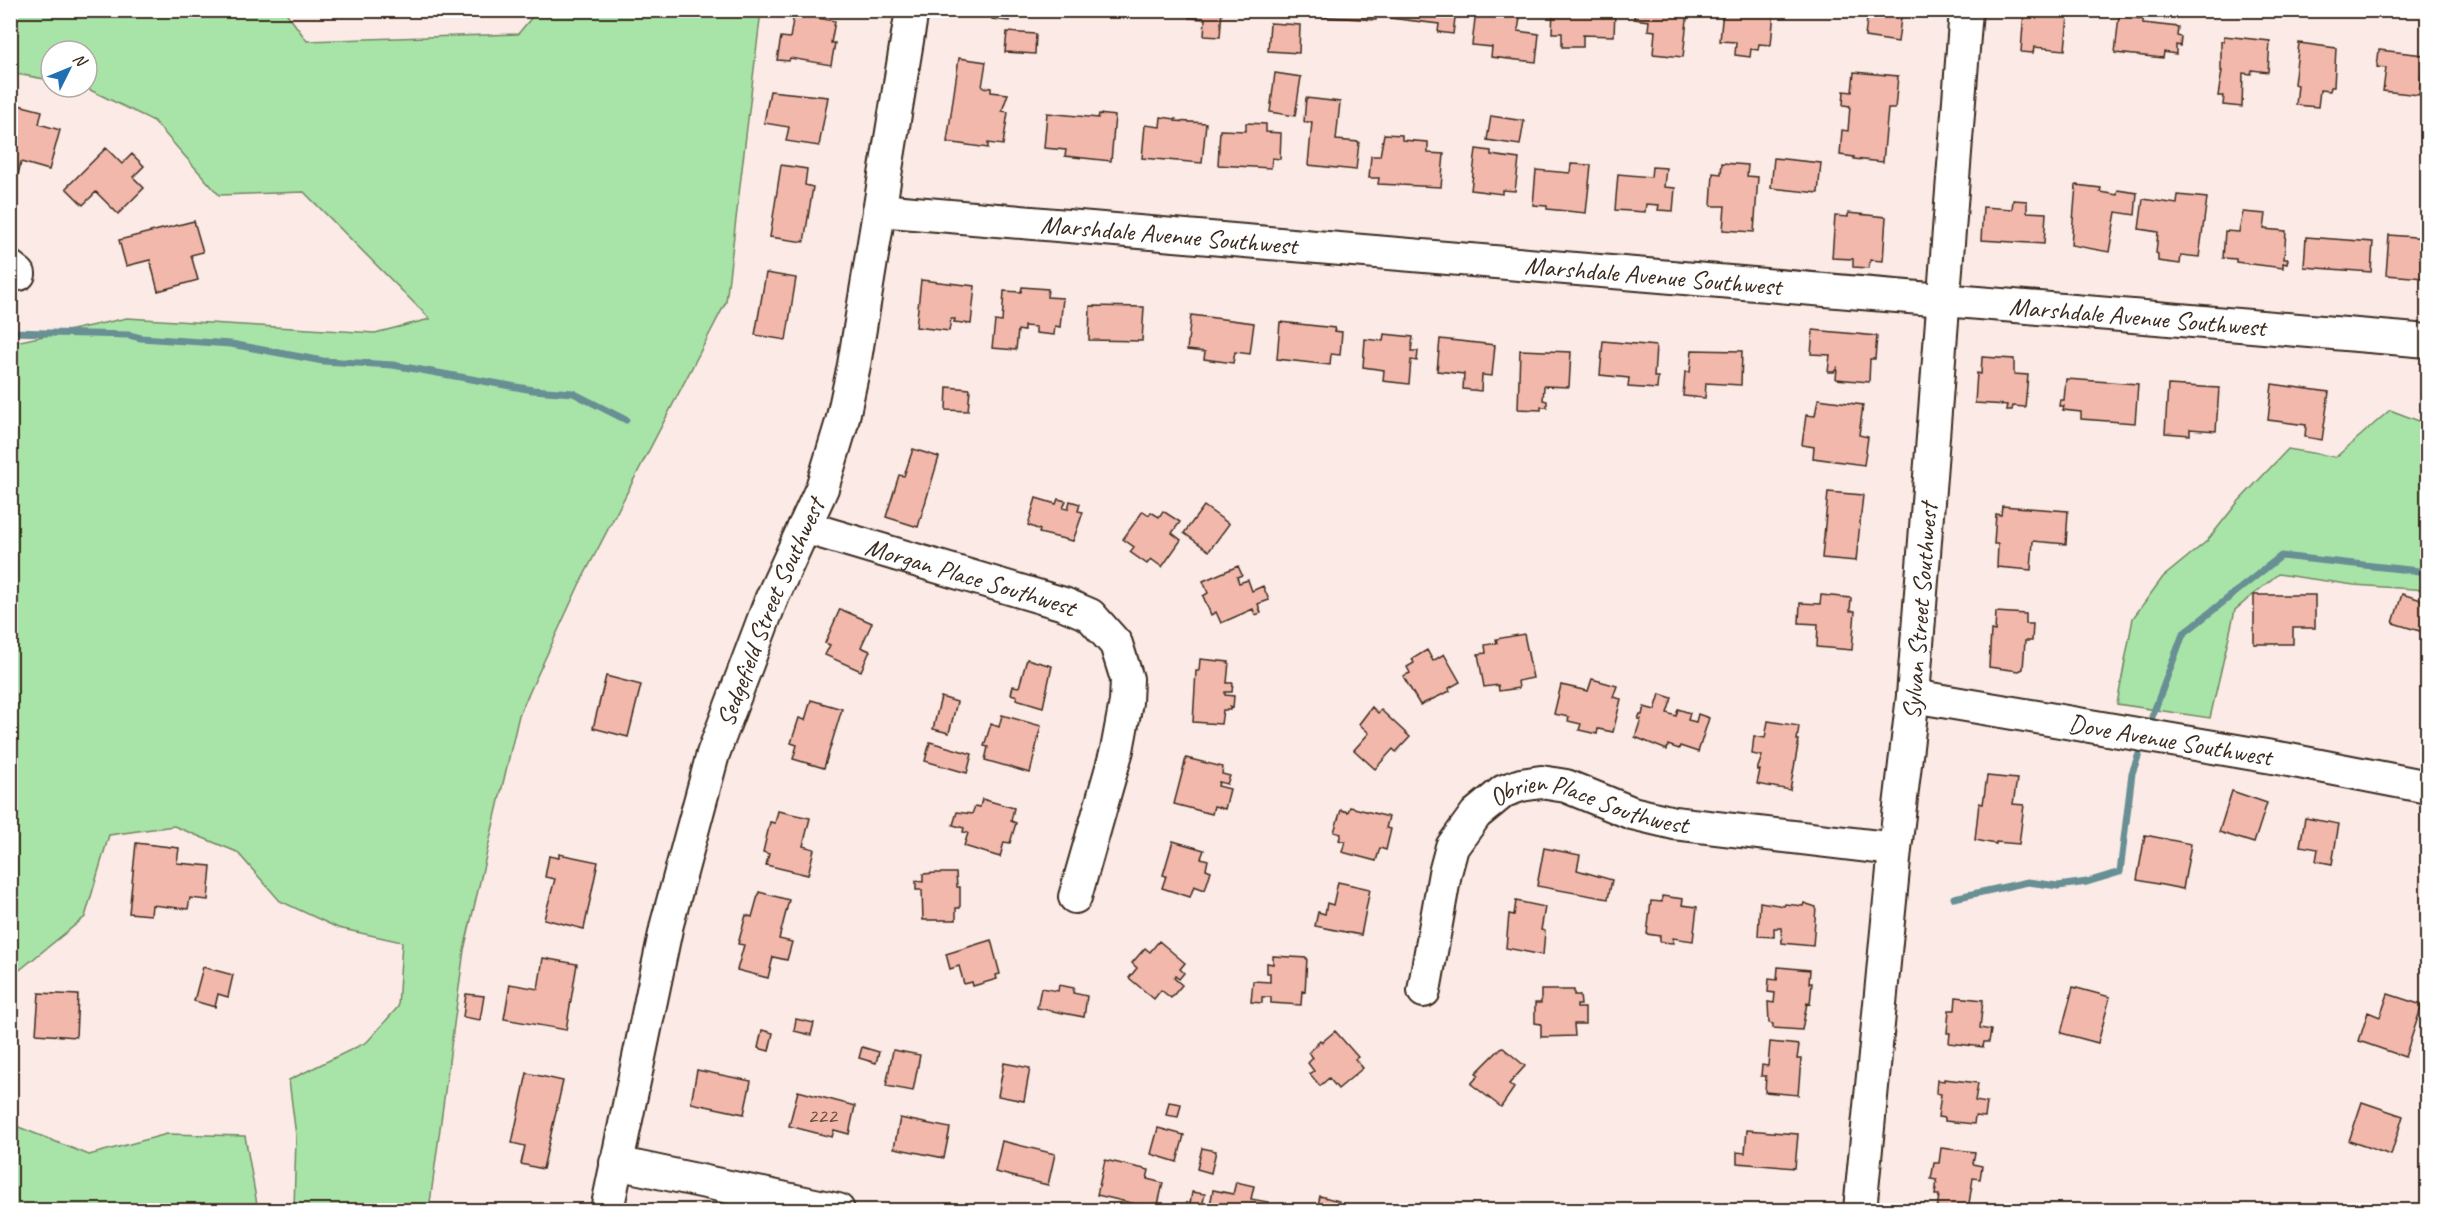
<svg xmlns="http://www.w3.org/2000/svg" width="2438" height="1221" viewBox="0 0 2438 1221" font-family="Caveat,sans-serif">
	<rect width="100%" height="100%" fill="#fbeae6"/>
	<filter id="ink" filterUnits="userSpaceOnUse"><feTurbulence type="fractalNoise" baseFrequency=".0167" numOctaves="2"/><feDisplacementMap in="SourceGraphic" scale="12" xChannelSelector="R" yChannelSelector="G"/><feConvolveMatrix kernelMatrix="1 2 1 2 8 2 1 2 1" color-interpolation-filters="sRGB"/></filter>
	<g filter="url(#ink)">
		<!-- green -->
		<path fill="#a8e3a8" stroke="#728663" stroke-width="1.5" d="M11,10L285,11L307,41L518,34L537,11H761L726,302L579,585L519,715L464,950L429,1210H294L296,1136L289,1080L367,1042L398,1007L402,942L338,928L280,901L237,852L174,826L109,835L85,917L11,977V343L127,318L375,333L430,319L304,192L219,195L154,121L84,87H87V51H51V80L11,73Z
			M2390,410L2427,424V590L2354,585L2278,574L2235,610L2210,718L2117,704L2133,618L2163,577L2207,541L2238,502L2288,449L2336,457Z
			M11,1124L89,1155L167,1134L245,1136L258,1210H11Z"/>
		<g fill="none" stroke-linecap="round" stroke-linejoin="round">
			<!-- stream -->
			<path stroke="#678f94" stroke-width="7" d="M10,332L129,335L141,338L231,344L323,361L393,365L533,390L573,393L626,420
				M2152,717L2183,634L2281,556L2428,572
				M1954,898L2028,882L2058,886L2087,882L2120,872L2132,773L2139,754"/>
		</g>
		<!-- building -->
		<path fill="#f2b8ab" stroke="#3b2a1e" stroke-width="1.5" d="M992,10H1010L1009,21L992,19Z
			M1190,10H1222L1220,37L1204,36L1205,19L1189,18Z
			M1243,10H1284L1283,16Z
			M1312,10H1376V20L1312,16Z
			M1391,10H1456L1453,34L1438,32L1439,24L1390,18Z
			M1476,10H1521L1518,31L1539,34L1536,62L1491,57L1492,47L1472,45Z
			M1553,10H1615L1614,36L1583,35V47H1562V33H1552Z
			M1635,10H1688L1683,57L1653,54L1655,31L1648,30L1649,21L1634,19Z
			M1723,10L1774,12L1771,45L1759,44L1758,50L1751,49L1750,57L1735,55L1736,42L1720,41Z
			M1868,10H1902L1898,42L1865,37Z
			M2033,10L2058,11V15L2068,16L2065,50L2034,47L2033,53L2021,52L2024,11L2033,12Z
			M794,14L835,21L831,43H835L831,65L790,58L789,61L777,60L781,37L790,38Z
			M2119,16L2143,19V23L2178,27L2177,36L2181,37L2180,46L2176,45V54L2164,52L2163,58L2115,53Z
			M1270,23L1300,25L1299,53L1268,51Z
			M1007,32L1036,34L1035,54L1005,52Z
			M2224,36L2270,41L2268,72L2252,70L2251,74L2243,73L2242,107L2223,105L2224,96H2218L2222,71H2221V41H2224Z
			M2299,43L2336,48L2334,87H2331L2330,91L2320,90L2318,107L2296,105L2298,85L2294,84Z
			M2379,50L2424,55L2419,95L2383,91L2386,68L2377,67Z
			M959,58L986,62L982,87L991,88V92L1008,94L1002,111L1008,112L1003,145L988,143V148L947,142Z
			M1854,72L1898,76L1895,109H1888L1883,162L1854,159V157L1840,155L1842,130L1848,131L1850,106L1843,105L1844,91L1852,92Z
			M1275,73L1301,77L1295,116L1270,112Z
			M770,91L828,97L819,146L786,141L789,127L764,123Z
			M1306,98L1340,102L1336,140L1359,142L1356,170L1308,165L1312,122H1304Z
			M11,103L42,111L39,124L60,130L49,170L21,162L18,175L10,173Z
			M1047,113L1098,118L1099,114L1115,116L1111,161L1065,156L1066,150L1044,148Z
			M1491,116L1524,121L1520,145L1487,140Z
			M1161,117L1176,119L1175,121L1206,123L1202,163L1142,158L1145,125L1160,127Z
			M1246,123L1266,124V132L1281,133L1280,159L1272,158L1271,168L1218,165L1220,130L1246,131Z
			M1384,134L1402,135V140L1428,142V153L1444,154L1441,187L1378,184L1379,178H1369L1371,156H1380Z
			M106,148L122,164L132,154L144,166L133,177L144,188L118,214L96,192L83,205L66,188Z
			M1476,149L1491,151V155L1519,159L1515,191L1502,190V194L1471,190Z
			M1774,158L1821,163L1818,193L1771,188Z
			M1722,163L1748,165L1747,176L1758,177L1754,232L1723,230L1725,206H1711L1713,173L1721,174Z
			M1571,164L1591,165L1586,213L1547,209V206L1533,205L1536,170L1570,173Z
			M781,165L807,169L805,185L813,187L804,242L770,237Z
			M1652,167L1666,168L1664,187L1675,188L1673,211L1658,210L1659,205L1646,204L1645,212L1615,210L1618,174L1651,177Z
			M2076,185L2101,188L2100,192L2117,195L2118,190L2137,193L2135,215L2116,212L2109,252L2071,245Z
			M2178,195L2207,198L2199,257L2181,255L2180,264L2158,261V254L2156,253L2158,232L2139,229L2143,199L2177,204Z
			M2013,200L2027,201V212L2046,213L2044,244L1981,240L1983,207L2012,209Z
			M2243,212L2266,214L2264,229L2286,231L2284,259H2288L2287,264L2283,263V268L2236,262V259L2223,258L2225,231L2239,232Z
			M1848,213L1886,217L1883,261L1870,260L1869,268L1853,267V259L1832,258L1835,216L1848,217Z
			M194,221L203,252L191,255L198,280L158,291L150,260L126,266L119,240Z
			M2389,235L2427,238L2425,278L2386,275Z
			M2306,237L2373,242L2371,272L2304,267Z
			M766,273L796,278L786,340L755,335Z
			M921,280L975,286L971,324L954,322L955,319H951L949,331L916,327Z
			M1022,287L1048,289L1047,297L1063,298L1060,327L1055,326L1054,335L1036,333V327L1024,326V331L1018,330L1016,350L992,348L995,321L1002,322L1004,291L1021,292Z
			M1090,306L1144,307L1142,341L1089,340Z
			M1191,315L1254,323L1250,354L1235,352L1233,363L1204,359L1205,352L1187,350Z
			M1280,322L1335,328L1334,331L1342,332L1340,355L1331,354L1330,365L1277,359Z
			M1813,330L1877,336L1875,359H1870L1869,382L1836,379L1837,368L1834,372H1828L1830,355L1811,354Z
			M1384,334L1413,337L1411,351H1418L1417,361L1411,360L1409,384L1383,381L1384,370L1363,367L1365,339L1383,341Z
			M1440,339L1495,345L1492,376L1482,375L1481,391L1463,389L1464,374L1437,371Z
			M1603,341L1656,346L1654,377H1658L1657,389L1628,387L1629,378L1600,375Z
			M1520,350L1571,352L1569,387L1544,386L1543,400L1547,401V407H1541V410L1518,409Z
			M1692,350L1742,351L1741,385L1706,383L1705,398L1683,396L1685,372H1690Z
			M1982,357L2014,359V374L2028,375L2025,407L2013,406L2012,410H2006L2007,405L1975,403L1977,373L1981,374Z
			M2066,379L2138,384L2135,423L2081,419V412L2063,410L2064,406H2059L2060,400H2064Z
			M2272,384L2329,392L2322,440L2305,437L2306,425L2268,420Z
			M2168,385L2219,388L2216,431L2190,429V435L2165,433Z
			M947,387L970,389L968,411L946,410Z
			M1818,399L1863,405L1859,435L1868,437L1864,465L1813,458L1814,447L1802,445L1806,415L1815,416Z
			M913,449L939,457L918,527L886,517L899,475L904,476Z
			M1828,492L1863,495L1856,561L1822,558Z
			M1036,498L1056,504L1058,499L1066,501L1063,508L1068,509L1070,501L1080,504L1078,511L1083,512L1073,541L1039,533L1040,530L1028,525Z
			M1204,506L1229,524L1209,551L1184,533Z
			M2002,506L2068,511L2066,544L2033,541L2031,570L1997,567L1998,544H1994L1996,514L2001,515Z
			M1143,511L1149,515L1151,512L1159,517L1163,511L1180,522L1172,533L1181,540L1162,567L1151,559L1147,564L1130,552L1134,547L1123,539Z
			M1238,566L1242,575L1237,577L1239,583L1248,580L1252,591L1263,586L1269,600L1258,604L1261,613L1255,615L1253,609L1221,623L1216,612L1211,615L1203,596L1208,593L1203,581Z
			M2402,594L2428,602V617L2423,632L2393,623Z
			M1821,595L1851,598L1850,611H1855L1852,650L1817,647L1818,624L1799,623L1800,603L1820,604Z
			M2254,595H2315V628H2293V644H2254Z
			M840,609L872,623L861,647L870,651L861,671L825,655L830,645L825,643Z
			M1996,612L2026,614V624H2033L2032,641H2025L2023,669L2019,671L1989,667L1991,630L1995,631Z
			M1524,634L1533,678L1518,681L1519,688L1499,691L1498,685L1484,687L1478,654L1486,653L1485,645L1497,643L1496,639Z
			M1427,650L1433,661L1444,654L1460,682L1449,688L1450,691L1420,705L1403,676L1410,673L1407,667L1414,663L1412,659Z
			M1027,659L1052,666L1043,707L1016,699L1017,696L1011,694L1013,686L1019,687Z
			M1200,659L1229,662L1227,683H1233L1232,692H1225V695L1234,696L1233,708L1230,707V710H1223L1221,724L1193,722L1196,671H1199Z
			M606,676L641,685L628,737L593,728Z
			M1592,679L1617,686L1613,697L1621,699L1613,732L1598,729L1597,734L1579,730L1581,724L1568,721L1569,717L1554,714L1561,685L1588,691Z
			M1660,694L1672,698L1667,713L1676,716L1678,709L1690,713L1688,720L1696,722L1698,714L1709,718L1698,752L1680,746L1679,749L1668,745L1667,750L1635,737L1641,719H1638L1640,714L1642,715L1644,707L1655,710Z
			M941,697L957,702L949,733L933,729Z
			M811,700L842,709L824,768L793,759L797,745L791,743L799,718L805,720Z
			M1372,707L1378,713L1381,710L1410,737L1396,752L1393,749L1375,769L1354,750L1369,733L1359,724Z
			M1002,715L1041,726L1030,773L985,760L988,747L984,746L991,724L999,727Z
			M1768,721L1799,726L1797,740H1799L1790,790L1757,784L1760,770H1757L1762,756L1752,754L1754,736L1765,738Z
			M930,742L972,754L967,773L925,761Z
			M1186,758L1223,767L1222,774L1230,776L1227,784L1219,782L1218,786L1230,789L1225,809L1214,806L1212,814L1174,804Z
			M1987,776L2017,779L2013,804L2024,805L2019,844L1996,842V844L1975,840L1979,803L1983,804Z
			M2232,791L2267,803L2254,843L2219,832Z
			M982,799L1014,808L1011,821L1016,823L1010,843L1004,842L1000,857L964,846L968,833L963,832L964,828L953,825L957,812L972,814L975,806L980,807Z
			M1350,807L1389,817L1386,828L1391,829L1386,850L1380,848L1376,861L1342,852L1345,842L1339,840L1341,834L1334,832L1341,810L1348,812Z
			M778,811L810,818L803,846L814,849L808,875L766,865L769,854L763,852L770,822L775,823Z
			M2305,818L2339,824L2332,864L2316,861L2318,849L2300,846Z
			M2145,835L2191,844L2183,889L2137,880Z
			M1173,841L1204,850L1201,858L1208,860L1206,869L1211,871L1205,890L1194,886L1190,897L1162,888L1166,876L1163,875Z
			M136,843L179,848L177,863L211,866L208,900L190,898L188,909L152,905L151,915L129,913Z
			M1544,848L1580,855L1577,870L1612,880L1608,899L1537,886Z
			M559,854L598,862L584,929L544,919L555,879L545,877L549,856L559,858Z
			M936,873H956L957,887H960V908H956V920H923L922,890H916V881L923,882V874Z
			M1338,882L1370,889L1361,935L1315,926L1318,912L1325,914L1327,903L1333,905Z
			M759,892L789,900L779,939L792,942L787,960L773,957L768,978L737,970L744,945L738,944L746,915L752,917Z
			M1662,896L1683,899L1682,905L1697,907L1693,941L1673,938V943L1660,942V936L1647,934L1651,901L1662,902Z
			M1516,901L1545,907L1541,930L1545,931L1543,955L1506,948L1509,914L1514,915Z
			M1760,902L1784,906L1785,904L1803,906L1804,903L1816,907L1813,946L1782,943L1781,928H1774V937L1758,936Z
			M991,940L1000,974L996,975L997,979L973,986L972,982L964,984L959,966L950,969L946,954Z
			M1159,941L1185,963L1180,969L1184,973L1179,979L1175,976L1174,978L1182,985L1171,998L1161,990L1154,999L1129,978L1137,968L1132,963L1145,948L1150,952Z
			M1273,956L1307,958L1305,992L1302,991L1301,1005L1271,1003V997H1262V1003L1251,1002L1253,981L1270,982V973H1267V963L1273,964Z
			M543,958L577,964L566,1030L504,1019L510,984L538,989Z
			M203,967L233,975L228,997L218,994L215,1007L194,1001Z
			M1778,967L1810,970L1809,983H1812L1810,1004L1807,1003L1802,1030L1773,1028V1024L1769,1023L1768,1002L1774,1003L1775,993L1768,992L1769,979L1777,980Z
			M1059,985L1074,988L1073,993L1087,996L1084,1017L1037,1008L1041,988L1058,991Z
			M2073,987L2110,997L2098,1043L2061,1033Z
			M1541,990H1574V995H1580L1581,1005H1577V1008H1585V1024H1574L1575,1036L1541,1037V1024L1535,1023V1003H1541Z
			M39,993L78,995L76,1037L36,1034Z
			M466,994L484,996L480,1020L463,1017Z
			M2388,994L2422,1005L2405,1057L2359,1041L2368,1012L2380,1017Z
			M1956,997L1983,1000L1980,1028L1991,1030L1989,1042H1984L1983,1047L1949,1043L1950,1033H1947L1949,1010H1955Z
			M796,1019L814,1023L811,1035L794,1031Z
			M762,1030L773,1033L769,1051L758,1048Z
			M1335,1031L1358,1057L1355,1059L1363,1068L1338,1089L1329,1078L1320,1086L1310,1074L1314,1071L1308,1063L1313,1058L1309,1052L1318,1044L1317,1043L1320,1040L1322,1042Z
			M1770,1042L1799,1045L1797,1059H1801L1798,1095L1765,1092L1766,1076H1761L1762,1065L1768,1066Z
			M862,1047L879,1052L876,1063L859,1058Z
			M1502,1047L1525,1066L1509,1084L1514,1088L1501,1107L1471,1084L1479,1075L1476,1073Z
			M893,1050L920,1055L913,1091L886,1086Z
			M1004,1063L1030,1068L1024,1101L998,1096Z
			M697,1070L751,1081L744,1114L691,1103Z
			M527,1073L563,1081L543,1169L521,1164L525,1146L512,1143Z
			M1944,1079L1978,1083L1975,1101L1987,1103L1985,1117L1975,1116L1974,1124L1945,1121V1118L1938,1117L1941,1094L1936,1093L1937,1080L1944,1081Z
			M798,1091L855,1106L849,1134L834,1130L832,1137L789,1126Z
			M1169,1102L1181,1104L1178,1117L1166,1115Z
			M2362,1102L2403,1116L2391,1155L2349,1141Z
			M900,1118L950,1128L944,1158L894,1148Z
			M1158,1128L1184,1135L1177,1162L1151,1154Z
			M1747,1130L1798,1134L1795,1168L1737,1163V1152L1745,1153Z
			M1002,1141L1055,1154L1048,1185L995,1172Z
			M1202,1148L1216,1151L1211,1173L1197,1169Z
			M1941,1148L1975,1152L1973,1164L1982,1166L1980,1179L1973,1178L1968,1210H1937L1939,1195H1935L1937,1180L1931,1179L1934,1163H1939Z
			M1105,1160L1149,1170L1147,1179L1163,1183L1157,1209L1097,1195Z
			M1236,1182L1254,1186L1251,1199L1268,1202L1267,1210H1209L1213,1190L1233,1194Z
			M1192,1192L1205,1194L1201,1210H1189Z
			M1320,1196L1339,1201L1337,1210H1317Z"/>
		<g fill="none" stroke-linecap="round" stroke-linejoin="round">
			<!-- minor casing -->
			<g stroke="#3b2a1e" stroke-width="36">
				<g id="minor">
					<path id="s1" d="M879,210L2428,341"/>
					<path d="M10,267L19,274"/>
					<path id="s2" d="M804,527L1064,604L1090,615L1116,644L1127,679L1126,702L1117,750L1075,897"/>
					<path id="s3" d="M1913,696L2284,759L2428,787"/>
					<path id="s4" d="M1424,991L1445,873L1452,847L1476,814L1504,791L1521,785L1541,782L1566,786L1632,813L1674,823L1895,849"/>
					<path d="M616,1163L838,1210"/>
					<path id="s5" d="M607,1210L667,924L713,754L771,600L822,488L842,422L854,365L912,10"/>
					<path id="s6" d="M1860,1210L1895,849L1913,696L1966,10"/>
				</g>
			</g>
			<!-- minor -->
			<use href="#minor" stroke="#fff" stroke-width="32"/>
		</g>
	</g>
	<g text-anchor="middle" dominant-baseline="central" stroke-width="4.5" stroke-linejoin="round" paint-order="stroke">
		<!-- number labels -->
		<g font-size="22" fill="#694e41">
			<text x="822" y="1116">222</text>
		</g>
		<!-- street labels -->
		<g font-size="26" fill="#3b2a1e" stroke="#fff">
			<text stroke="none"><textPath href="#s1" startOffset="291">Marshdale Avenue Southwest</textPath></text>
			<text stroke="none"><textPath href="#s1" startOffset="777">Marshdale Avenue Southwest</textPath></text>
			<text stroke="none"><textPath href="#s1" startOffset="1263">Marshdale Avenue Southwest</textPath></text>
			<text stroke="none"><textPath href="#s2" startOffset="174">Morgan Place Southwest</textPath></text>
			<text stroke="none"><textPath href="#s6" startOffset="602">Sylvan Street Southwest</textPath></text>
			<text stroke="none"><textPath href="#s5" startOffset="621">Sedgefield Street Southwest</textPath></text>
			<text stroke="none"><textPath href="#s3" startOffset="261">Dove Avenue Southwest</textPath></text>
			<text stroke="none"><textPath href="#s4" startOffset="312">Obrien Place Southwest</textPath></text>
		</g>
	</g>
	<!-- margin -->
	<rect width="2438" height="1221" fill="none" stroke="#fff" stroke-width="36"/>
	<rect x="18" y="18" width="2402" height="1185" fill="none" stroke="#3b2a1e" stroke-width="2" filter="url(#ink)"/>
	<!-- north arrow -->
	<g transform="translate(69 69) rotate(47)"><circle r="28" fill="#ffffff" stroke="#b1aaa5" stroke-width="1.5"/>
	<path d="M0-4.5L10 22L0 15L-10 22Z" fill="#1f6fb2"/>
	<text y="-9" font-size="16" font-weight="bold" text-anchor="middle" fill="#3b2a1e">N</text>
	</g>
</svg>
